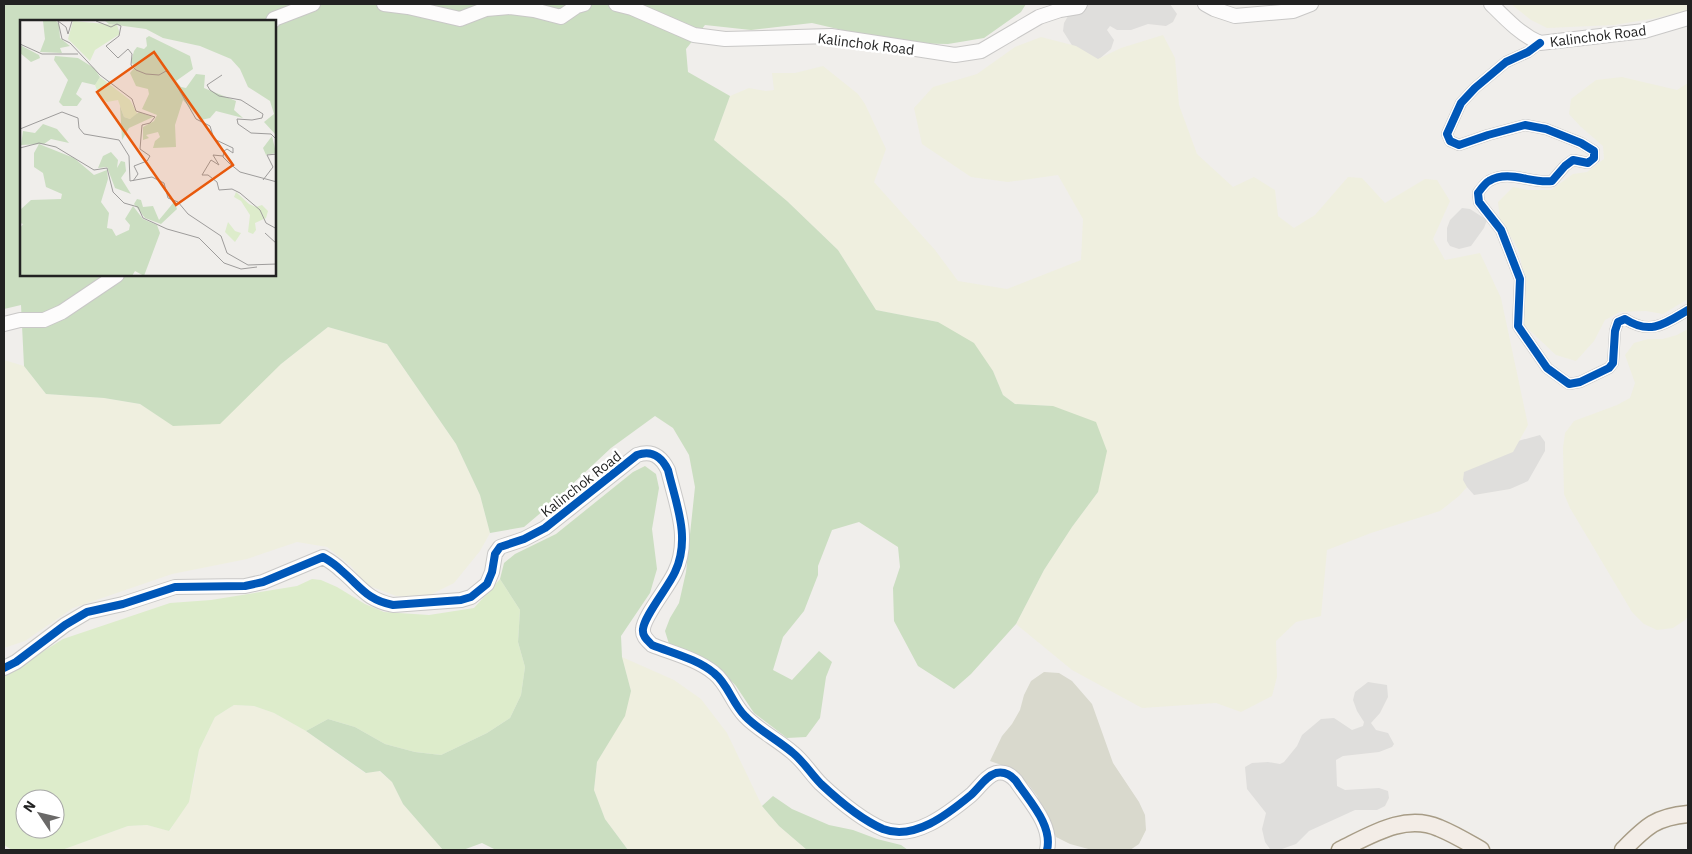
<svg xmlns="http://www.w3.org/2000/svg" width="1692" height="854" viewBox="0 0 1692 854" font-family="'IBM Plex Sans',sans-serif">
	<rect width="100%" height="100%" fill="#f0eeeb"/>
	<!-- residential -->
	<path fill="#dfdedc" d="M1084,4H1170L1177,14L1173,22L1166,26L1148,24L1131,30H1117L1110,26L1107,30L1114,40L1111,49L1098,60L1075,50L1063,31L1064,23L1068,16Z
		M1462,208L1470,209L1487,220L1484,228L1471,246L1459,249L1450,246L1447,241V228L1450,220Z
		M1540,435L1545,442V451L1528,481L1510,489L1474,495L1467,487L1460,483L1459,474L1482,451Z
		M1368,682L1387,685L1388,697L1380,713L1371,723L1376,730L1388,733L1394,744L1392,747L1379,752L1343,756L1336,760L1337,786L1345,790L1379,788L1388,791L1389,798L1385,806L1377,810H1355L1309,831L1296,844L1279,850L1270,849L1265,842L1262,829L1266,813L1247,789L1245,767L1252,763L1268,762L1280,764L1284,762L1297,746L1302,735L1321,719L1334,718L1352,730L1363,726L1364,722L1357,711L1353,700L1355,692Z"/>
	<!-- construction -->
	<path fill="#d9d9cd" d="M1044,672L1059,673L1072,681L1092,704L1113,763L1139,802L1145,815L1146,830L1139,844L1130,850H1092L1070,844L1056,837L1037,796L1028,784L1004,766L990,761L1002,736L1012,724L1020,710L1024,695L1031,681Z"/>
	<!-- farmland -->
	<path fill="#efefdf" d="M1511,4H1688V10L1657,18L1614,25L1547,28L1531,20Z
		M1163,35L1175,58L1179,105L1197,154L1233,187L1254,177L1275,190L1278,216L1294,228L1315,215L1348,177L1362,178L1385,203L1425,179L1437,180L1450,201L1433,239L1445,260L1480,253L1501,298L1528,425L1513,452L1464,472L1463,480L1467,487L1459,496L1440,511L1371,533L1327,550L1321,616L1296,622L1276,641L1277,677L1272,696L1241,712L1216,703L1142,708L1072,670L1016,624L1044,570L1072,527L1098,492L1053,406L1015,404L1003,395L993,371L938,322L876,310L838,250L787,201L714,140L730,96L749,88L766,91L774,90L772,73H795L823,66L858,94L865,104L886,149L874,182L935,250L958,281L1007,289L1081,260L1083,219L1058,175L1008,182L971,177L922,144L914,108L933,87L977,74L1015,47L1041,37L1076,46L1098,59L1121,48Z
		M1622,77L1677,90L1688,83V299L1663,314L1646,311L1620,312L1605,320L1594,341L1576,361L1556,355L1524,325L1526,283L1518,249L1500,219L1498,202L1513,187L1528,190H1551L1573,174L1587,172L1604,159L1603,146L1580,126L1569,114L1571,99L1596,80Z
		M328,327L387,344L456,444L480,495L490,533L480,551L454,583L426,597L396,596L367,585L350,565L327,547L297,542L247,559L172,574L73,608L25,641L4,648V360L24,366L46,394L104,398L140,404L174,426L281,364Z
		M1688,329V616L1685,620L1673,628L1657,630L1644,624L1632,612L1570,508L1564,494L1563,448L1565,433L1574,421L1617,405L1630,398L1635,383L1625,355L1634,343L1648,339H1663L1677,335Z
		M622,657L674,680L701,699L727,733L762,806L779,826L807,850H628L605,819L594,790L597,762L609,742L631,691Z
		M234,705L254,706L274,713L306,731L365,773L379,771L392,782L403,804L443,850H62L128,826L147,825L170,831L193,785L199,750L215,717Z"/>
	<!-- grass -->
	<path fill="#ddeccb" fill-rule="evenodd" d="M312,579L321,580L337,587L365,604L384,612L429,615L474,608L500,579L520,610L518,642L525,667L521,695L510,718L487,733L441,755L415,752L385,744L355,727L328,719L306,731L274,713L254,706L234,705L215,717L199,750L189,802L169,831L147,825L128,826L62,850H12L4,845V676L63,639L170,603L211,600L297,586ZM25,799H55V829H25Z"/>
	<!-- forest -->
	<path fill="#cbdec1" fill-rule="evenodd" d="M4,4H1026L1021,12L984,38L948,44L898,43L812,23L751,30L705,25L686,49L688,72L730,96L714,140L787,201L838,250L876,310L938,322L974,343L993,371L1003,395L1015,404L1053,406L1096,422L1107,451L1098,492L1072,527L1044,570L1016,624L971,674L954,689L918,666L894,621L893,588L900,567L898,547L859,522L832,530L818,566V575L804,611L783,637L773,670L792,680L819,651L832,662L826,677L820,718L806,737L787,738L754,713L736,686L723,672L669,644L665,631L670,618L679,603L686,572L695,487L689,455L673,428L655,416L611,448L550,505L524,527L490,533L480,495L456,444L387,344L328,327L281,364L220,424L173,426L140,404L104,398L46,394L24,366L21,305L4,309ZM21,21H275V275H21Z
		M645,466L656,474L659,488L652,529L657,569L650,593L621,636L622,657L631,691L625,716L597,762L594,790L605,819L628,850H496L482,843L463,850H443L403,804L392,782L380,771L366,773L306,731L328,719L355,727L385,744L415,752L441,755L487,733L510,718L521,695L525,667L518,642L520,610L500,579L504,563L515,554L556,534L633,472Z
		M773,796L792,809L829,825L853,830L877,839L901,845L908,850H807L779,826L762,806Z"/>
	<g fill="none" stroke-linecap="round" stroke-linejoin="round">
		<!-- minor casing -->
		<g stroke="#c9c8c7" stroke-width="12">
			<path id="minor" d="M1540,43L1528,52L1506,62L1475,88L1461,103L1447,134L1450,141L1459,145L1488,135L1525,125L1546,129L1581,143L1594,151V158L1588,163L1573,160L1565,166L1552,181C1531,184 1509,169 1489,181C1485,183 1481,189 1478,193L1479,202L1501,230L1520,279L1518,326L1547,368L1569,384L1580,382L1609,368L1613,363L1615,331L1618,322L1625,319C1651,336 1666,323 1688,310"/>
		</g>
		<!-- tertiary casing -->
		<g stroke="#c9c8c7" stroke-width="16">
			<path id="tertiary" d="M384,4L408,7L460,19L486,9L510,7L534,10L561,17L577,6L584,4
				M616,4L632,8L694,35L725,39L831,36L955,55L981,51L1039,17L1060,10L1078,7L1080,4
				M1205,4L1214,9L1235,16L1293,11L1311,4
				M1491,4C1506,19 1520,34 1540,43L1644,31L1688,18
				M273,21L274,19L313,4
				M4,324L20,320H44L62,312L117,275
				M4,668L16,662L65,625L87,612L123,604L175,587L245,586L263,582L323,557C330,561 337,566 342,571C361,587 367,600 393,605L461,600L471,597L487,584L492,572L495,554L500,547L524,539L545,528L637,455C652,450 661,456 668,470C676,504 691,538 675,572C669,586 644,616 643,629C642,636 647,640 652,645C672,653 697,659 714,673C728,684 732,703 745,716C757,729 778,740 793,753C804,762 811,774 821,784C837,799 862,820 883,829C914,841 948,814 971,795C979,788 986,776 996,773C1005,771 1011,775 1016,781C1029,801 1053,825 1047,850"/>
		</g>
		<!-- primary casing -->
		<g stroke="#a79c86" stroke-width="19">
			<path id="primary" d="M1340,850C1371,835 1405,813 1439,828C1454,834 1467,842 1481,850
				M1623,850C1646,827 1655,817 1688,814"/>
		</g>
		<!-- minor -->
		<use href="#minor" stroke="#fdfcfc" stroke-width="10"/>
		<!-- tertiary -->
		<use href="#tertiary" stroke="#fdfcfc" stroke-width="14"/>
		<!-- primary -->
		<use href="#primary" stroke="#f3ede7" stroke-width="16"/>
		<!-- cycleway casing -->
		<g stroke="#fff" stroke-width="11">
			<path id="cycleway" d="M1540,43L1528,52L1506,62L1475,88L1461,103L1447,134L1450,141L1459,145L1488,135L1525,125L1546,129L1581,143L1594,151V158L1588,163L1573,160L1565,166L1552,181C1531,184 1509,169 1489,181C1485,183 1481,189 1478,193L1479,202L1501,230L1520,279L1518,326L1547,368L1569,384L1580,382L1609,368L1613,363L1615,331L1618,322L1625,319C1651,336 1666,323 1688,310
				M4,668L16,662L65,625L87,612L123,604L175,587L245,586L263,582L323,557C330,561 337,566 342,571C361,587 367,600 393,605L461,600L471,597L487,584L492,572L495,554L500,547L524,539L545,528L637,455C652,450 661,456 668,470C676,504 691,538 675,572C669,586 644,616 643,629C642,636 647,640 652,645C672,653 697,659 714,673C728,684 732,703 745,716C757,729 778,740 793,753C804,762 811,774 821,784C837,799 862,820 883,829C914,841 948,814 971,795C979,788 986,776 996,773C1005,771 1011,775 1016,781C1029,801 1053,825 1047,850"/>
		</g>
		<!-- cycleway -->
		<use href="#cycleway" stroke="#0057b8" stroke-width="8"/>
	</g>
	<g text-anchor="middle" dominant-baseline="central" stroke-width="5" stroke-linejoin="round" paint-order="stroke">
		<!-- street labels -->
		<g font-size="14" fill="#222" stroke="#fff">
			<text transform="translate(1598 36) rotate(-7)">Kalinchok Road</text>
			<text transform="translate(866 44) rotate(7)">Kalinchok Road</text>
			<text transform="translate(581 484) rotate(-38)">Kalinchok Road</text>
		</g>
	</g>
	<!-- overview -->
	<g transform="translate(20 20)">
		<rect width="256" height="256" fill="#f0eeeb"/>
		<path d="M53,1L97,5L100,14L75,30L70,41L48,19ZM80,57L110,80L118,95L110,99L104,97L98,80L87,82L79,75L75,65ZM216,172L229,184L236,187L242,185L248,191L246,198L235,203L236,210L233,214L228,212L230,195L221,181L214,177ZM208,202L215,211L221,213L215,222L205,212Z" fill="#ddeccb"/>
		<path d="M23,1H36L39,4L40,18L50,26L40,28L42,33L20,32L25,19ZM85,1H256V115L244,102L254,94L250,81L228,67L220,49L211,39L180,26L143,18L126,9L89,4ZM129,16L170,36L173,49L156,61L161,67L166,68L176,54L185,55L184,68L216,81L214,90L223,98L196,91L190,98L181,100L163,80L155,105L156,127L133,128L135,121L140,117L138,112L126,115L129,118L123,120V107L134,101L137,95L122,89L129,74L128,69L116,66L110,53L115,47L111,42L114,31L117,27L124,29L127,26L126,18ZM0,25L19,35L20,38L11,42L0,33ZM35,36L58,38L74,48L80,57L75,65L62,62L56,74L62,79L57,86H43L39,82L48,60L34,40ZM100,86L104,97L110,99L119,92L133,97L109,108L102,120ZM23,104L37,109L49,123L31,119L24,124L1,125L3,111L15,113ZM252,116L256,133L246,135L243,128ZM19,124L54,138L74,155L87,150L88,159L81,182L89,193L87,208L92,209L96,216L109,210L110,205L105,199L113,186L123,199L137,205L140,213L124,256L115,251L112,256H0V208L3,204L0,203V190L11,180L41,179L42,174L26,167L23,153L14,147V133ZM91,132L98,140L97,148L101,141L105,142L106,151L101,158L111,174L95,168L87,147L78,148L83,136ZM117,179L121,180L123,187L133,186L139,200L154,182L157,189L141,204L125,198L114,184Z" fill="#cbdec1"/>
		<path fill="none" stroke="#9e9c9b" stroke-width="1" d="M52,1L48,14L46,7L38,1L42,19L50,23L80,55L112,79L116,91L135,97L130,103L122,105L120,129L130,136L127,141L114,146L118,154L113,161M76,1L91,7L97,4L101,6L99,16L86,26L98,38L108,29L112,34L111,45L116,50L126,54L139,55L146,51L150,54L176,99L190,106L194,119L213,128V133L207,129L204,131L203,137L209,143L220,152L257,162M0,24L22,34H58M202,55L187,65L190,70L199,76L221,80L243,94L242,98L232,100L217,99L218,104L231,113L251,114L257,120M0,109L42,92L58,98L59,108L64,114L99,120L109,136L110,161L132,157L144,163L148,178L158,182L168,194L201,216L207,233L228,245L257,244M0,128L19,123L36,127L74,150L87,148L93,172L104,183L118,187L123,198L147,209L179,218L204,243L221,249L237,247M203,136L193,135L199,145L191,140L182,155H188L197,162L199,170L212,169L220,173L240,190L246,203L257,209M243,160L253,147L247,135L257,134M245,213L257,224"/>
		<path fill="#e8590c" fill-opacity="0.15" stroke="#e8590c" stroke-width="2.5" d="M134,32L213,145L156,185L77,72Z"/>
		<rect width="256" height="256" fill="none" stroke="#222" stroke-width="2.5"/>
	</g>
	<!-- border -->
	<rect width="1692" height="854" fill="none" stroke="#222222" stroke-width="10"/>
	<!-- north arrow -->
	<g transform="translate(40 814) rotate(305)"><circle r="24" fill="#ffffff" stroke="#a7a7a7"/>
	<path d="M0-4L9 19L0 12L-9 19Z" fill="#6a6968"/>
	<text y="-8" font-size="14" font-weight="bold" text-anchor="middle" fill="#222222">N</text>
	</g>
</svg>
